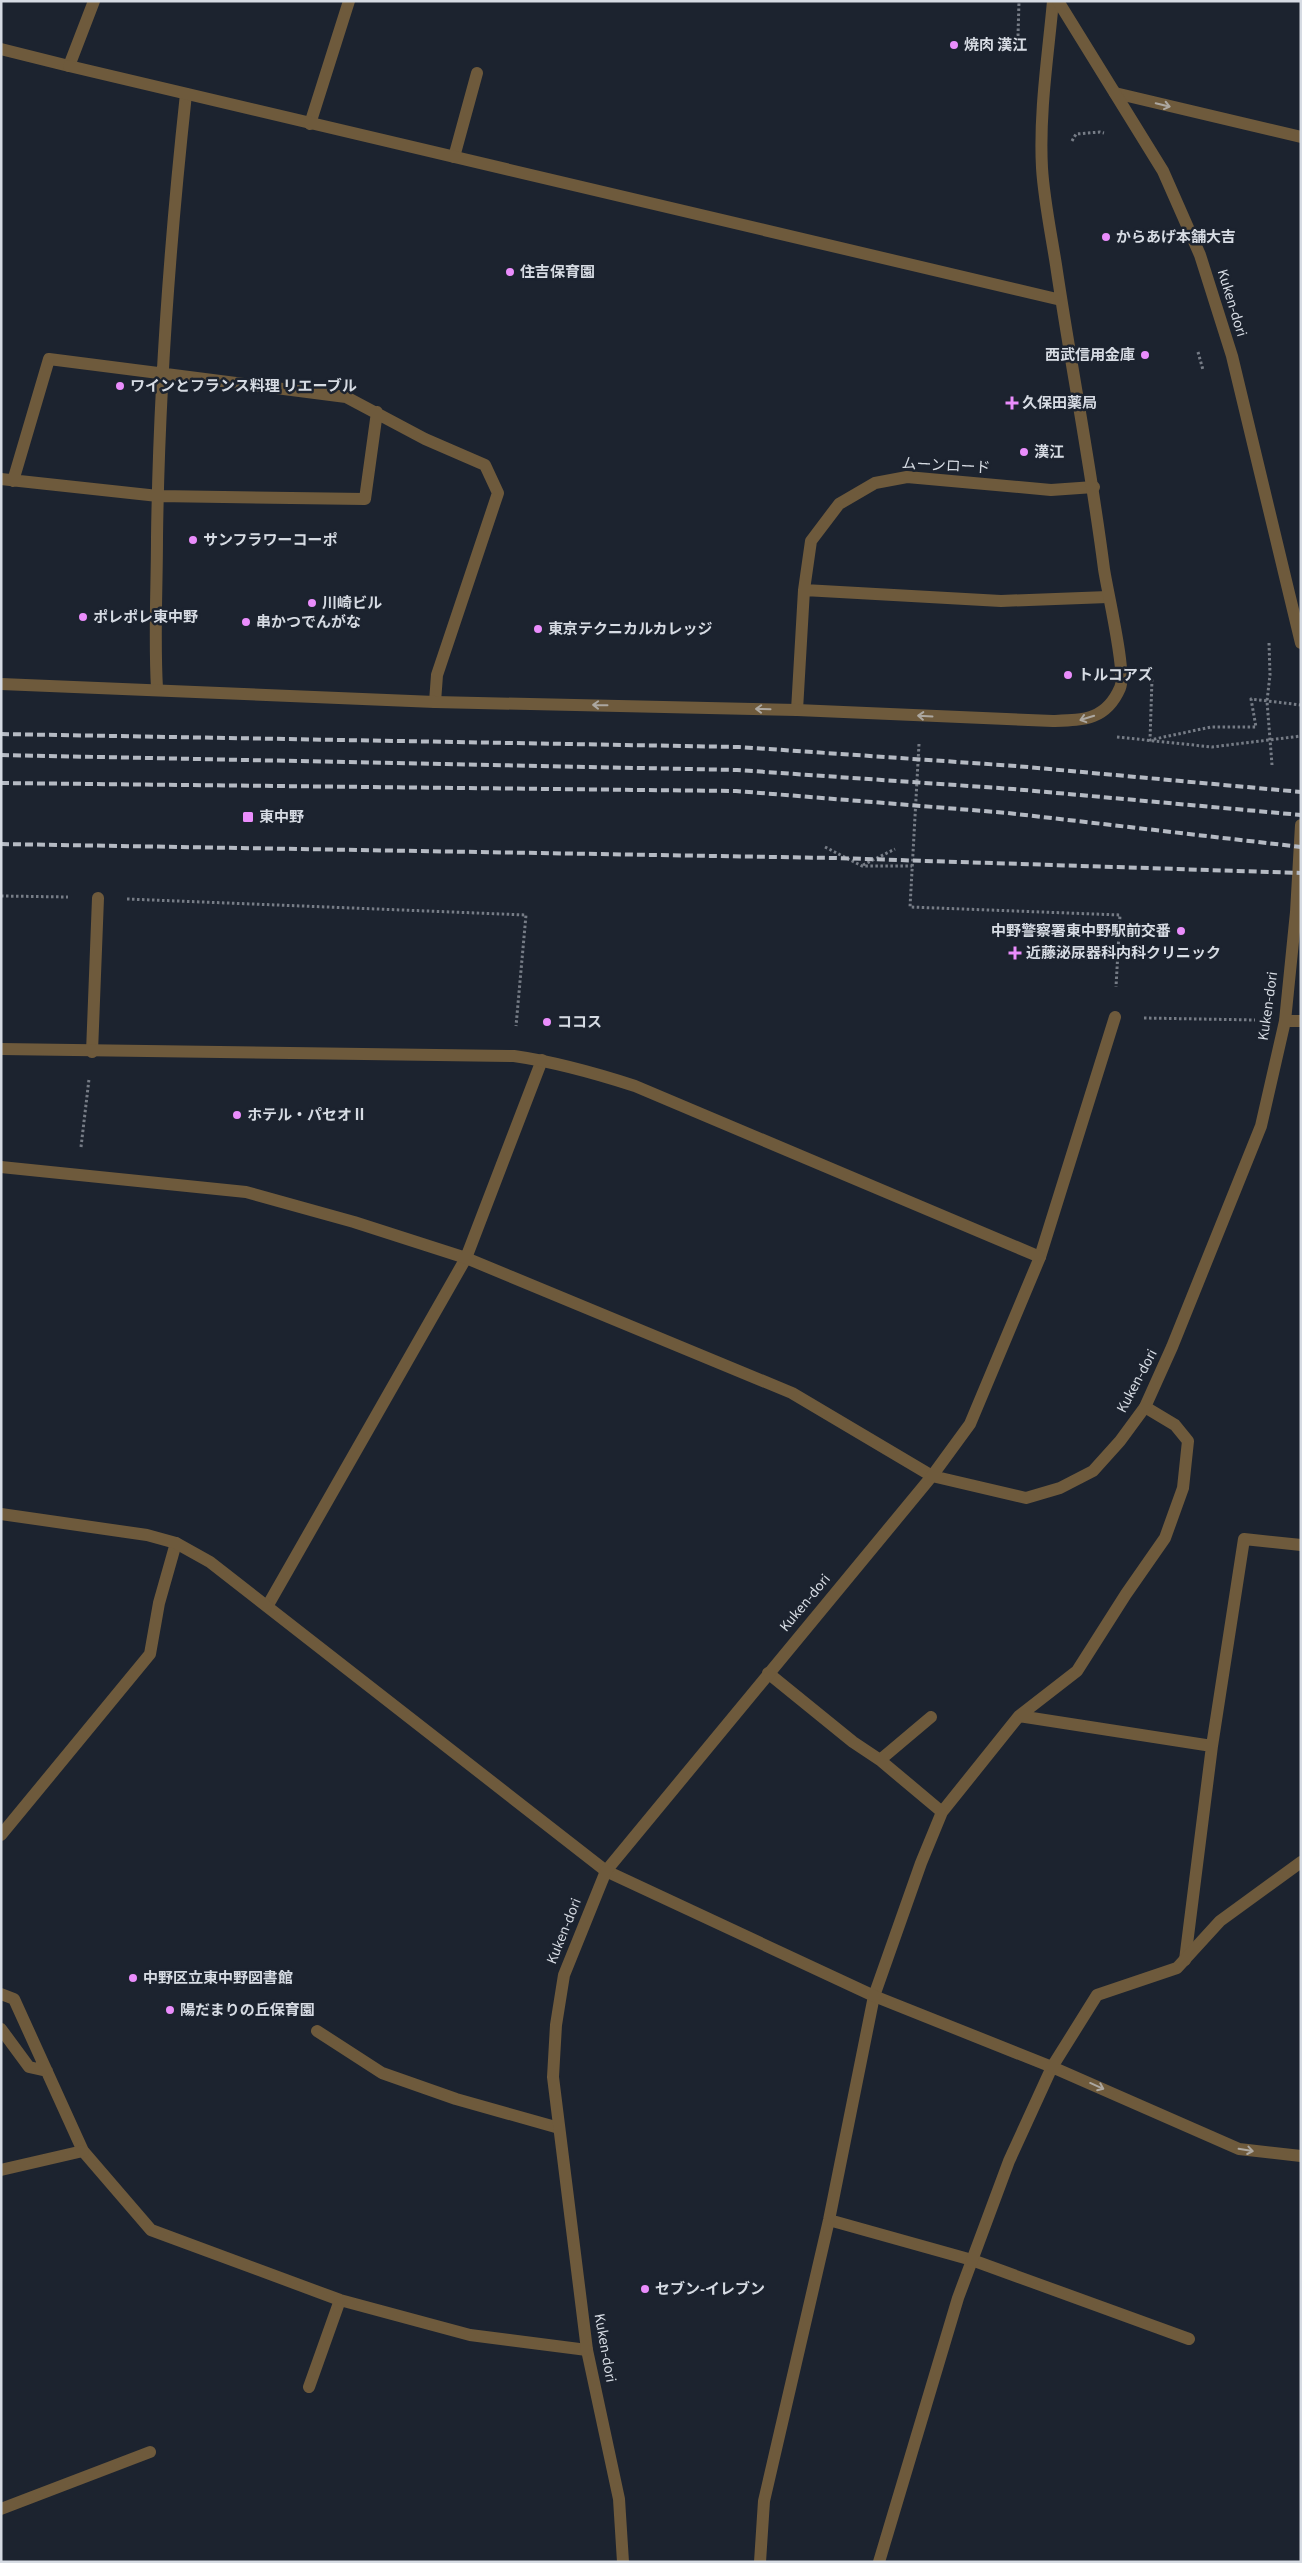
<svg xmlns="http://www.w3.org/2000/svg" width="1302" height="2563" viewBox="0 0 1302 2563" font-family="'Source Sans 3','Noto Sans JP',sans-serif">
	<rect width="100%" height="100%" fill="#1c232f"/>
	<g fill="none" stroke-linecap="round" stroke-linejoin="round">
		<!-- path -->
		<path stroke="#767c86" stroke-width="3" stroke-dasharray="2.5 2.5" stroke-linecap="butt" d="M1018,36L1019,1
			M1072,141L1076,134L1100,132L1104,133
			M1198,352L1203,370
			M1269,643L1270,675L1267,701L1272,765
			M1152,679L1150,740L1211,727H1256L1251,699L1301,705
			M1117,737L1212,747L1301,736
			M919,744L910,907L1120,915L1116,987
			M825,847L862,866H912
			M863,865L895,849
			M1,896L68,897
			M127,899L526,915L516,1026
			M1144,1018L1255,1020
			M81,1147L89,1079"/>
		<!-- service -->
		<path stroke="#6e5a3c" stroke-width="12" d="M1,49L69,66L94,1
			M310,124L349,1
			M454,157L477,73
			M1,479L158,496L365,499L377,412
			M13,481L49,359L346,397L425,439L485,465L498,493L437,675L435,702
			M804,590L1001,601L1108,597
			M157,688C154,638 157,587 157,537C159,389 170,241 186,94
			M797,710L804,590L811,541L839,504L875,483L907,477L1051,490L1094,487
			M268,1605L466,1258
			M768,1673L853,1742L880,1760L931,1717
			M1019,1716L1212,1746
			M880,1760L942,1812
			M1,1835L150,1654L159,1603L176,1543
			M1185,1960L1212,1746L1244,1539L1301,1545
			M1,1994L14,1999L83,2151L151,2230L340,2300L470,2335L587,2350
			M1,2029L29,2067L47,2071
			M317,2031L382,2073L456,2099L559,2128
			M829,2220L972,2260L1189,2339
			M309,2387L340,2300
			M1,2509L150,2452
			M760,2562L764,2501L829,2220L874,1996L921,1863L942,1812L1019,1716L1077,1671L1126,1594L1165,1538L1183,1488L1188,1441L1175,1425L1145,1407"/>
		<!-- minor -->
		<path stroke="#6e5a3c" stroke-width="12" d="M69,66L1061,300
			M1115,93L1301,137
			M1,684L435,702L797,710L1053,721C1084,720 1106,720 1120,688C1127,674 1107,590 1104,569C1091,467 1071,366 1056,265C1051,233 1044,200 1042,168C1039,113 1048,56 1053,1
			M1285,1021H1301
			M92,1052L98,898
			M1,1167L246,1192L354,1222L466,1258L792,1393L932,1476
			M1040,1257L1115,1017
			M466,1258L542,1060
			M1,1514L147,1535L176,1543L210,1562L606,1871L874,1996L1052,2067L1239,2149L1301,2156
			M1,2170L83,2151
			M879,2562L958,2298L1009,2161L1052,2067L1097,1995L1177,1968L1220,1921L1301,1862"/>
		<!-- tertiary -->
		<path stroke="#6e5a3c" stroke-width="12" d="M1058,1L1163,171L1200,255L1232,356L1301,643
			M1,1049L514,1056C556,1062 595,1073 635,1086L1040,1257L970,1424L932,1476L606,1871L564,1975L556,2025L553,2077L587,2350L619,2499L623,2562
			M932,1476L1026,1498L1060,1488L1093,1471L1120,1441L1145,1407L1172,1347L1261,1126L1285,1021L1296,912L1301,825"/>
		<!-- rail -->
		<path stroke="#b5bac3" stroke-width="4" stroke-dasharray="8 4" stroke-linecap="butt" d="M1,734L739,747L1016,766L1301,792
			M1,755L737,770L1013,789L1301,815
			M1,783L736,791L1008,813L1301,847
			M1,844L835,858L1301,873"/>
	</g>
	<!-- one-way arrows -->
	<defs><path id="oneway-shaft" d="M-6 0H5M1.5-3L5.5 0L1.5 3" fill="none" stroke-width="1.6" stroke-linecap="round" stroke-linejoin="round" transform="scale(1.25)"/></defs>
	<g stroke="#aca7a0">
		<use href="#oneway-shaft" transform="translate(1163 105) rotate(13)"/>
		<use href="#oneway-shaft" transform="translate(600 705) rotate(-179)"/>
		<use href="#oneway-shaft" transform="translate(763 709) rotate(-179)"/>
		<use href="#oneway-shaft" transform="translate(925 716) rotate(-177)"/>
		<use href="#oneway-shaft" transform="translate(1087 718) rotate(163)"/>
		<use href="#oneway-shaft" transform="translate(1097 2086) rotate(24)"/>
		<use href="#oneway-shaft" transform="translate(1246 2150) rotate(9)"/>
	</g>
	<!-- markers -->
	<g fill="#ea8dfc" stroke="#1c232f" stroke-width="2">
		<circle cx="954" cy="45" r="5"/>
		<circle cx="1106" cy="237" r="5"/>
		<circle cx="510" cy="272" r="5"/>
		<circle cx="1145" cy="355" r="5"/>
		<circle cx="120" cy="386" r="5"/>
		<path d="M1009.5 395.5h5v5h5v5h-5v5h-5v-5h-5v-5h5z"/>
		<circle cx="1024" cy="452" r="5"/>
		<circle cx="193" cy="540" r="5"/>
		<circle cx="312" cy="603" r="5"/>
		<circle cx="83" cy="617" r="5"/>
		<circle cx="246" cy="622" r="5"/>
		<circle cx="538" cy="629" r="5"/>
		<circle cx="1068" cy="675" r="5"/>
		<rect x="242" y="811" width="12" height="12" rx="2.5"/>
		<circle cx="1181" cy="931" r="5"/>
		<path d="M1012.5 945.5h5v5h5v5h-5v5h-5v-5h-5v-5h5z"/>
		<circle cx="547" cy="1022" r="5"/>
		<circle cx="237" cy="1115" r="5"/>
		<circle cx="133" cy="1978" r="5"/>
		<circle cx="170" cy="2010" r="5"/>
		<circle cx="645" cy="2289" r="5"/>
	</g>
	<g text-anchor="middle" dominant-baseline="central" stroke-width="5" stroke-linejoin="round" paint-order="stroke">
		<!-- poi labels -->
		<g font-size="15" font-weight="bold" fill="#d6dbe3" stroke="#1c232f" text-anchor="start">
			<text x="964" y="45">焼肉 漢江</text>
			<text x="1116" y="237">からあげ本舗大吉</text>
			<text x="520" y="272">住吉保育園</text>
			<text x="1135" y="355" text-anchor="end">西武信用金庫</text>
			<text x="130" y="386">ワインとフランス料理 リエーブル</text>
			<text x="1022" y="403">久保田薬局</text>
			<text x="1034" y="452">漢江</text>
			<text x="203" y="540">サンフラワーコーポ</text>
			<text x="322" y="603">川崎ビル</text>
			<text x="93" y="617">ポレポレ東中野</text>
			<text x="256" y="622">串かつでんがな</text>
			<text x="548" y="629">東京テクニカルカレッジ</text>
			<text x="1078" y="675">トルコアズ</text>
			<text x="259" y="817">東中野</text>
			<text x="1171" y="931" text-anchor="end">中野警察署東中野駅前交番</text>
			<text x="1026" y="953">近藤泌尿器科内科クリニック</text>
			<text x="557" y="1022">ココス</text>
			<text x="247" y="1115">ホテル・パセオⅡ</text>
			<text x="143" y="1978">中野区立東中野図書館</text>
			<text x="180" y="2010">陽だまりの丘保育園</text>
			<text x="655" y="2289">セブン-イレブン</text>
		</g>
		<!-- street labels -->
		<g font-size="15" fill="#d6dbe3" stroke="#1c232f">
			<text transform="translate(1232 303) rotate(73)">Kuken-dori</text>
			<text transform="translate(946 466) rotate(3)">ムーンロード</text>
			<text transform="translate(1268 1006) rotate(-82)">Kuken-dori</text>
			<text transform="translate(1137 1381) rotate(-62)">Kuken-dori</text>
			<text transform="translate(805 1603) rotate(-50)">Kuken-dori</text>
			<text transform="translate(564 1931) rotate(-68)">Kuken-dori</text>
			<text transform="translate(605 2348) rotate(80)">Kuken-dori</text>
		</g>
	</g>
	<!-- border -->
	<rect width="1302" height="2563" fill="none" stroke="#d6dbe3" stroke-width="5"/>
</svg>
